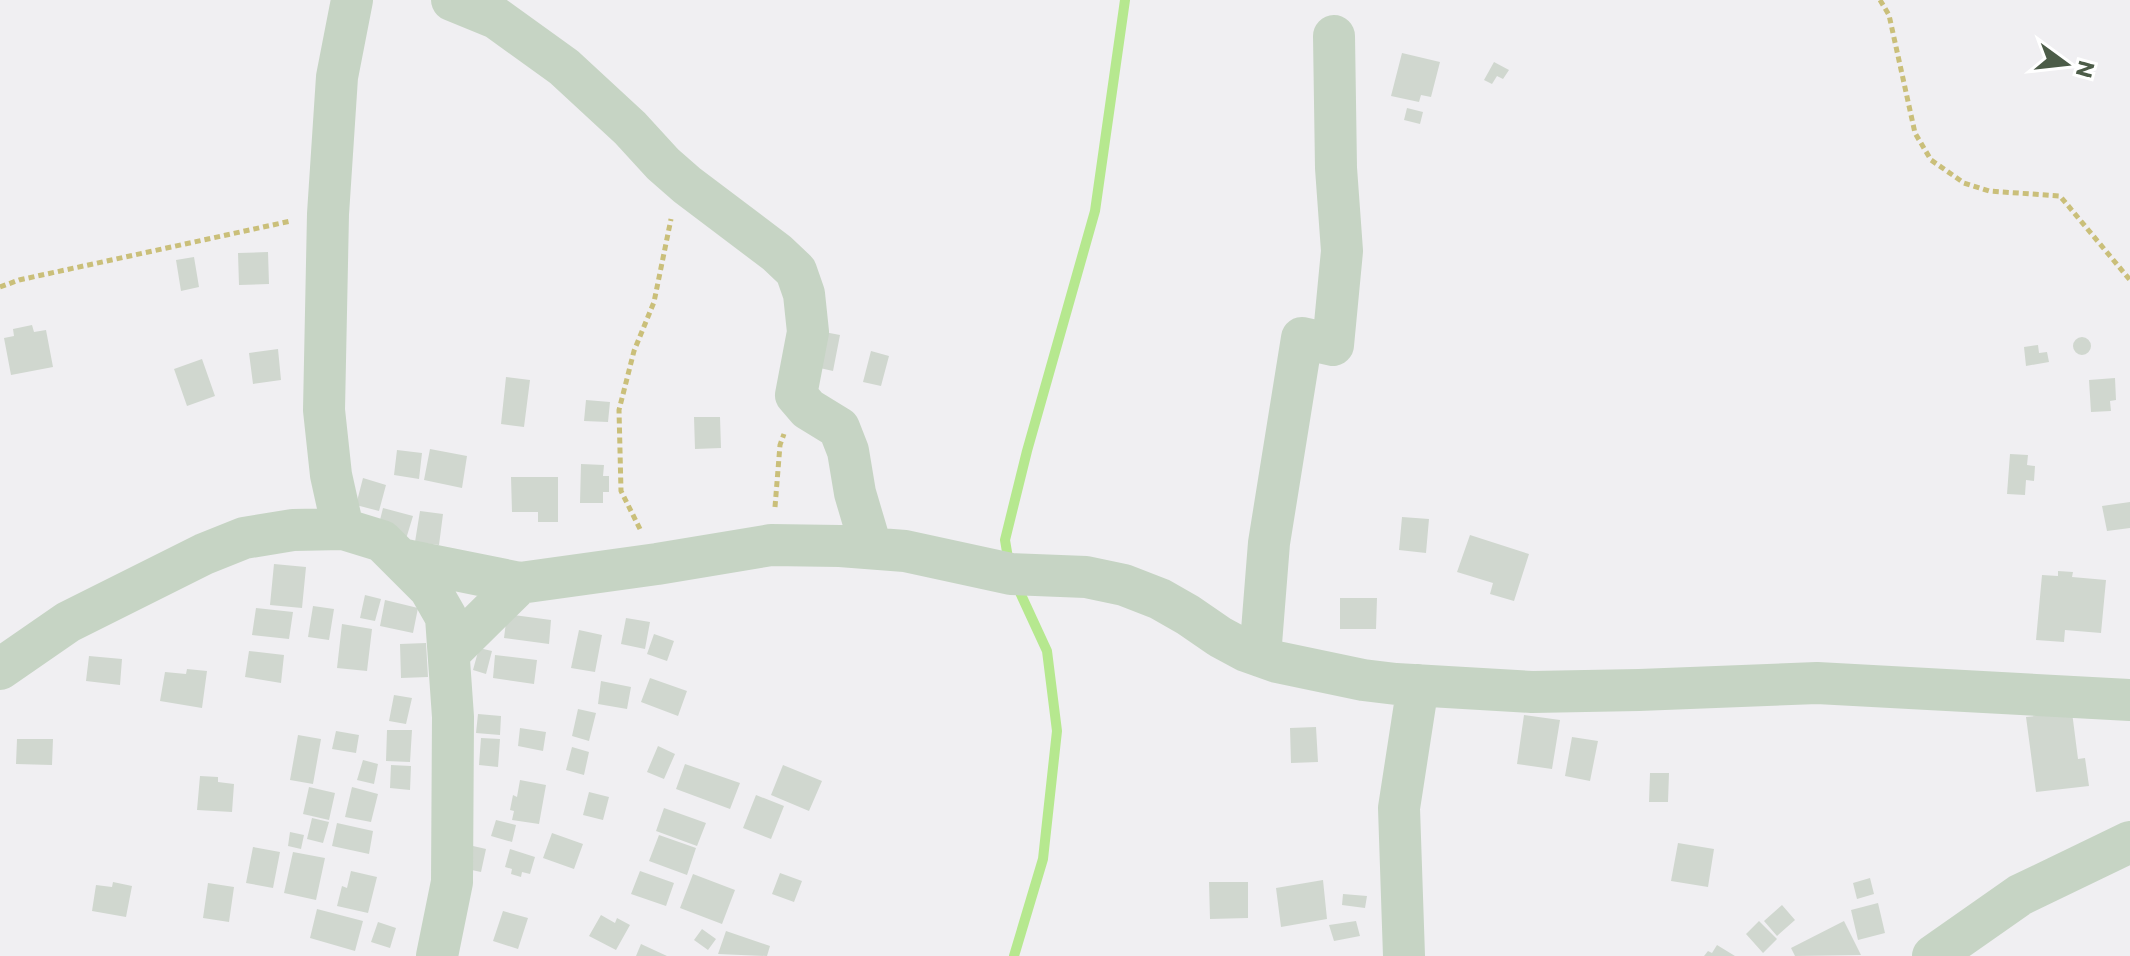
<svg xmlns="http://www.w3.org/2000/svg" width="2130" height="956" viewBox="0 0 2130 956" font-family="Commissioner,sans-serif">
	<rect width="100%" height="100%" fill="#f0eff2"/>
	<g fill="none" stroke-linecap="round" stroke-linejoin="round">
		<!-- stream -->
		<path stroke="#b6e88f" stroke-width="10" d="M1009,564L1005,540L1027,451L1095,211L1125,0
			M1014,956L1043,859L1057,731L1047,651L1017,586"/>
	</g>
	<!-- building -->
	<path fill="#d0d7cf" d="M1402,53L1440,62L1431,97L1421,95L1419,102L1391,96Z
		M1494,62L1509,70L1503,79L1497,76L1492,84L1484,80Z
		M1407,108L1423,112L1420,124L1404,120Z
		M268,252L269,284L239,285L238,253Z
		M194,257L199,287L181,291L176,260Z
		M32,325L34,332L46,330L53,367L11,375L4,338L14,336L13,329Z
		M819,331L840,335L833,371L811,366Z
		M2073 346a9 9 0 1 1 18 0a9 9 0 1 1-18 0Z
		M2038,345L2039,353L2047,352L2049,362L2026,366L2024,347Z
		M278,349L281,380L253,384L249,353Z
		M871,351L889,356L881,386L863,382Z
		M202,359L215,396L187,406L174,369Z
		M506,377L530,380L524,427L501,424Z
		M2115,378L2116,400L2110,401L2111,411L2091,412L2089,380Z
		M586,400L610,402L608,422L584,421Z
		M694,417H720L721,448L695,449Z
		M430,449L467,456L462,488L424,480Z
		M397,450L422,453L419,479L394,475Z
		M2010,454L2028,455L2027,465L2035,466L2034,481L2026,480L2025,495L2007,494Z
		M581,464L604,465L603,476H609V492H603V503H580Z
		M511,477H558V522H538V512H512Z
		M363,478L386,485L379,511L356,505Z
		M2130,502V528L2107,531L2102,506Z
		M383,508L413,516L406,539L377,532Z
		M420,511L443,514L439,545L415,542Z
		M1402,517L1429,519L1426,553L1399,550Z
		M1470,535L1529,554L1514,601L1490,594L1493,583L1457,572Z
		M274,564L306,567L302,608L270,605Z
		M2058,571L2073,572L2072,577L2106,580L2101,633L2065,630L2064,642L2036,640L2042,575L2058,576Z
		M365,595L381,599L375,621L360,618Z
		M1340,598H1377L1376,629H1340Z
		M385,600L418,608L413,633L380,626Z
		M313,606L334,609L329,640L308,637Z
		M256,608L293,612L289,639L252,635Z
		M507,614L551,620L549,644L504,638Z
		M626,618L650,622L645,649L621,644Z
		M342,624L372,629L367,671L337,668Z
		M579,630L602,635L595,672L571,668Z
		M654,634L674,641L667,661L647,654Z
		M426,643L428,677L401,678L400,644Z
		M479,648L492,651L486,674L473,670Z
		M249,651L284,655L281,683L245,677Z
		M495,655L537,660L534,684L493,678Z
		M89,656L122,659L120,685L86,681Z
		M187,669L207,671L202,708L160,701L165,672L186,674Z
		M650,678L687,691L678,716L641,702Z
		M601,681L631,687L627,709L598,704Z
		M394,695L412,698L406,724L389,721Z
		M578,709L596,713L589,741L572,736Z
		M2072,712L2078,759L2085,758L2089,786L2036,792L2026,717Z
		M478,714L501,716L500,735L476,733Z
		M1524,715L1560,720L1552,769L1517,764Z
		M1316,727L1318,762L1291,763L1290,728Z
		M520,728L546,732L543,751L518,746Z
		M387,730H412L410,762L386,761Z
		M336,731L359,735L356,753L332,749Z
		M298,735L321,739L313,784L290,780Z
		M1572,737L1598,741L1590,781L1565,776Z
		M481,738L500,739L498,767L479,765Z
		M17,739H53L52,765L16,764Z
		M658,746L675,754L664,779L647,772Z
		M572,747L589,752L584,775L566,770Z
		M363,760L378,764L374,784L357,780Z
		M685,764L740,783L730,809L676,789Z
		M391,765L411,766L410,790L390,788Z
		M783,765L822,781L809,811L771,795Z
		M1650,773H1669L1668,802H1649Z
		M200,776L218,777V782L234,784L232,812L197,810Z
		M520,780L546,785L539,824L512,820L514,811L510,810L513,795L517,797Z
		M309,787L335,793L329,820L303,814Z
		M352,787L378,794L371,822L345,817Z
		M589,792L609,797L603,820L583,815Z
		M756,795L784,806L771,839L743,828Z
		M664,808L706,823L697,846L656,831Z
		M312,818L329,822L323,843L307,839Z
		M496,820L516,825L512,842L491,836Z
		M337,823L373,831L369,854L332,846Z
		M290,832L304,835L301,849L288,846Z
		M552,833L583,844L574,869L543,858Z
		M659,835L696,848L687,875L649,861Z
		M1678,843L1714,849L1708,887L1671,881Z
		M473,846L486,849L481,872L467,869Z
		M253,847L280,852L273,888L246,883Z
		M510,849L535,857L530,874L522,872L521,877L511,874L512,869L505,867Z
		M293,852L325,858L316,900L284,893Z
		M351,871L377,877L368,913L337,906L342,886L347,888Z
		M640,871L674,883L666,906L631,894Z
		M780,873L802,881L794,902L772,894Z
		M693,874L735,890L722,924L680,908Z
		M1870,878L1874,894L1857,899L1853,883Z
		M1323,880L1327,919L1281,927L1276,888Z
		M113,882L132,886L126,917L92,911L96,885L112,887Z
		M1209,882H1248V918L1210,919Z
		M208,883L234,887L229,922L203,918Z
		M1343,894L1367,896L1365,908L1342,905Z
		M1878,903L1885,933L1858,940L1851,910Z
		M1782,905L1795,920L1777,936L1764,921Z
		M317,909L363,921L355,951L310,938Z
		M503,911L528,918L518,949L493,941Z
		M601,915L615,923L617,918L630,925L616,950L589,936Z
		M1356,921L1360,936L1334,941L1329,925Z
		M1759,921L1777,939L1763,953L1746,934Z
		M1844,921L1861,955L1795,956L1791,948Z
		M378,922L396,928L390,948L371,942Z
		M702,929L716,939L708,950L694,940Z
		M726,931L770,946L767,956L718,954Z
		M641,944L667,956H636Z
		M1717,945L1735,956H1704L1708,951L1712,953Z"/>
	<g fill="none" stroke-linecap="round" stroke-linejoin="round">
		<!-- path -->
		<path stroke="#cabf7a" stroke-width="5" stroke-dasharray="6 4" stroke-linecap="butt" d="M1880,0L1889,15L1915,133L1931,160L1964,183L1989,191L2060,196L2130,280
			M0,287L19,280L291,221
			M775,507L780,445L784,434
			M640,529L621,491L619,410L634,351L654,302L671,219"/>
		<!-- minor -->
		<path stroke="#c6d4c4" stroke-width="42" d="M452,0L496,18L564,67L630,128L663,164L687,185L777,253L796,271L804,294L808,332L796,395L808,409L839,428L848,451L855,493L871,547
			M343,529L331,475L324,410L328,214L337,77L352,0
			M401,559L520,583
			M449,653L520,583L657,564L771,545L840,546L905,551L1011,574L1086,577L1124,585L1160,599L1188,615L1220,637L1246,651L1277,662L1363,680L1396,684L1532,692L1639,690L1817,683L2130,700
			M1260,656L1269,543L1302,338L1333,345L1342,251L1336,168L1334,36
			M0,669L68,622L204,554L244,538L293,530L343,529L382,541L430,589L446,617L453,717L452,882L437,956
			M1404,956L1399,808L1418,685
			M1933,956L2020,895L2130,842"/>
	</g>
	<!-- north arrow -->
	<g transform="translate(2066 64) rotate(105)" stroke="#ffffff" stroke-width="6" paint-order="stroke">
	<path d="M0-6L14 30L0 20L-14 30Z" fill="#4c5c48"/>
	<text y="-12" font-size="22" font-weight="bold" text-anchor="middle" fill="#4c5c48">N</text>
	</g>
</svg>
